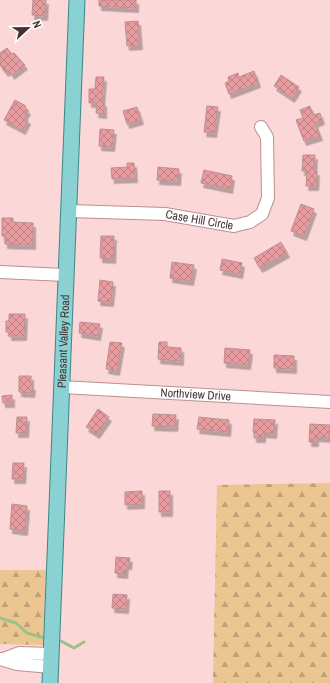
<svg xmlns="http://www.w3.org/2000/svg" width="330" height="683" viewBox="0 0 330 683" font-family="'Archivo Narrow',sans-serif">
	<defs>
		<pattern id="forest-firs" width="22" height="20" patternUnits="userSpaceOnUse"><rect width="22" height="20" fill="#ecc691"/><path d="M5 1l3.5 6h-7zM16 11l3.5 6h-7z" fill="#c1a177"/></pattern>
		<pattern id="building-cross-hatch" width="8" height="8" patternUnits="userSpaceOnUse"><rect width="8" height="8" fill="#e99ca0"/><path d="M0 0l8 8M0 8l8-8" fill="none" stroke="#bf8083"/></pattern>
		<filter id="shadow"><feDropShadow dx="2.5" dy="4.5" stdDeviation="0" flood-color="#0004"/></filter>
	</defs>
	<rect width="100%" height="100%" fill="#fcd7d8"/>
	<!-- forest -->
	<path fill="url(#forest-firs)" d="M330,483V683H213L217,485Z
		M0,570H46L43,645L0,644Z"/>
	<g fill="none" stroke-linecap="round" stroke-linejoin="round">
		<!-- stream -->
		<path stroke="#9ac288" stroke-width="3" d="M0,618L16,623L27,633L44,638
			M61,641L74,648L84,642"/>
	</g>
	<!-- building -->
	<path fill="url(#building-cross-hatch)" stroke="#bb9092" filter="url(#shadow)" d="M33,0H46L45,16L32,15Z
		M99,0H136V8L99,6Z
		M138,21L140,45L127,46L125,22Z
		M7,48L12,54L14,53L25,65L12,75L9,70L6,72L0,65V53Z
		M254,71L258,83L229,94L225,83L229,81L228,77L238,73L239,77Z
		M281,75L299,87L292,98L274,86Z
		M96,77H104L102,102H104V114L96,113L97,103H89V89H95Z
		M15,100L26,106L25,108L28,110L24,117L28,120L23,130L4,120Z
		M207,106L218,107L214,133L204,132Z
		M310,106L313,115L320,113L322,120L315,123L320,136L304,141L296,120L303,118L300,110Z
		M137,107L141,120L127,124L123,111Z
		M100,129L114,130L112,147L99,146Z
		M303,155H315L314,171H317L316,186H306L307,171H302Z
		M127,163H134L135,178L112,179L111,168L127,167Z
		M158,167L179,169L178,181L157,180Z
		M204,170L232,176L230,189L201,183Z
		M301,204L314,209L304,236L291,231Z
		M2,218H13V222L33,223V245L5,244V236H2Z
		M101,236H114L113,259L100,258Z
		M281,242L287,253L260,268L254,258Z
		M222,259L242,263L240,274L220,270Z
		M172,262L194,265L191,281L170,278Z
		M100,280L113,282L111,302L98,301Z
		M9,314H25L24,336H9V332H6V321H9Z
		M80,322L100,324L98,336L79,333Z
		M110,342L122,343L117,371L106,369Z
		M159,342H167V347L181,348V361L158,359Z
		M225,348L250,350L248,365L224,363Z
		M274,355L294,356V369L274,368Z
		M19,376H31V386H33L32,393L19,392Z
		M12,395V403H3L2,396Z
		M98,409L109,417L97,434L86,427Z
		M153,414L176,415L175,427L152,426Z
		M17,417H27L26,433H16Z
		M199,417L229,420L228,432L197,429Z
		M254,419L275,420L274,434L263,433V438H254V432H253Z
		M310,424L330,425L329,438L316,437V442H309Z
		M13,463H24L23,479H12Z
		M142,491V504L125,505V492Z
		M159,491H170V512H159Z
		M12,504L27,506L25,531L10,529Z
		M116,557L130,558L129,565H126L125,574L115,573Z
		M113,594L127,595L126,609L112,608Z"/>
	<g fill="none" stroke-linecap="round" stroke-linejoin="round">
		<!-- minor casing -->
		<g stroke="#bc9092" stroke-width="14">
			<g id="minor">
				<path id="s1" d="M69,211L165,214L234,226L250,222L262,214L268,198L267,137L261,127"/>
				<path d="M0,272L65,275"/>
				<path id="s2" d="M62,387L330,402"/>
				<path d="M0,659L17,664L51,667"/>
				<path d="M3,659L19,653L52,654"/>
			</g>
		</g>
		<!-- major casing -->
		<g stroke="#3e8687" stroke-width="17">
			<g id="major">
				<path id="s3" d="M50,683L77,0"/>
			</g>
		</g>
		<!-- minor -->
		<use href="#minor" stroke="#fff" stroke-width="12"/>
		<!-- major -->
		<use href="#major" stroke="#89d1d2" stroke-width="15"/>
	</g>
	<g text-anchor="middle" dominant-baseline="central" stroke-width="3" stroke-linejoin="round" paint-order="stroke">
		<!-- street labels -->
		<g font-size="12" fill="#453334" stroke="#fff">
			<text stroke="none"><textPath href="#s1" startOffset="131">Case Hill Circle</textPath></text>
			<text stroke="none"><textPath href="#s3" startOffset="342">Pleasant Valley Road</textPath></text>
			<text stroke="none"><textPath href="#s2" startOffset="134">Northview Drive</textPath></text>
		</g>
	</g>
	<!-- north arrow -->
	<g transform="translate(28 28) rotate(68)" stroke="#ffffff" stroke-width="3" paint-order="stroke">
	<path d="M0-3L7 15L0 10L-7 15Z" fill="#453334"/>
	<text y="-6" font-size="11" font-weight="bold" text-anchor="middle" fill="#453334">N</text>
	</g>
</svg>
